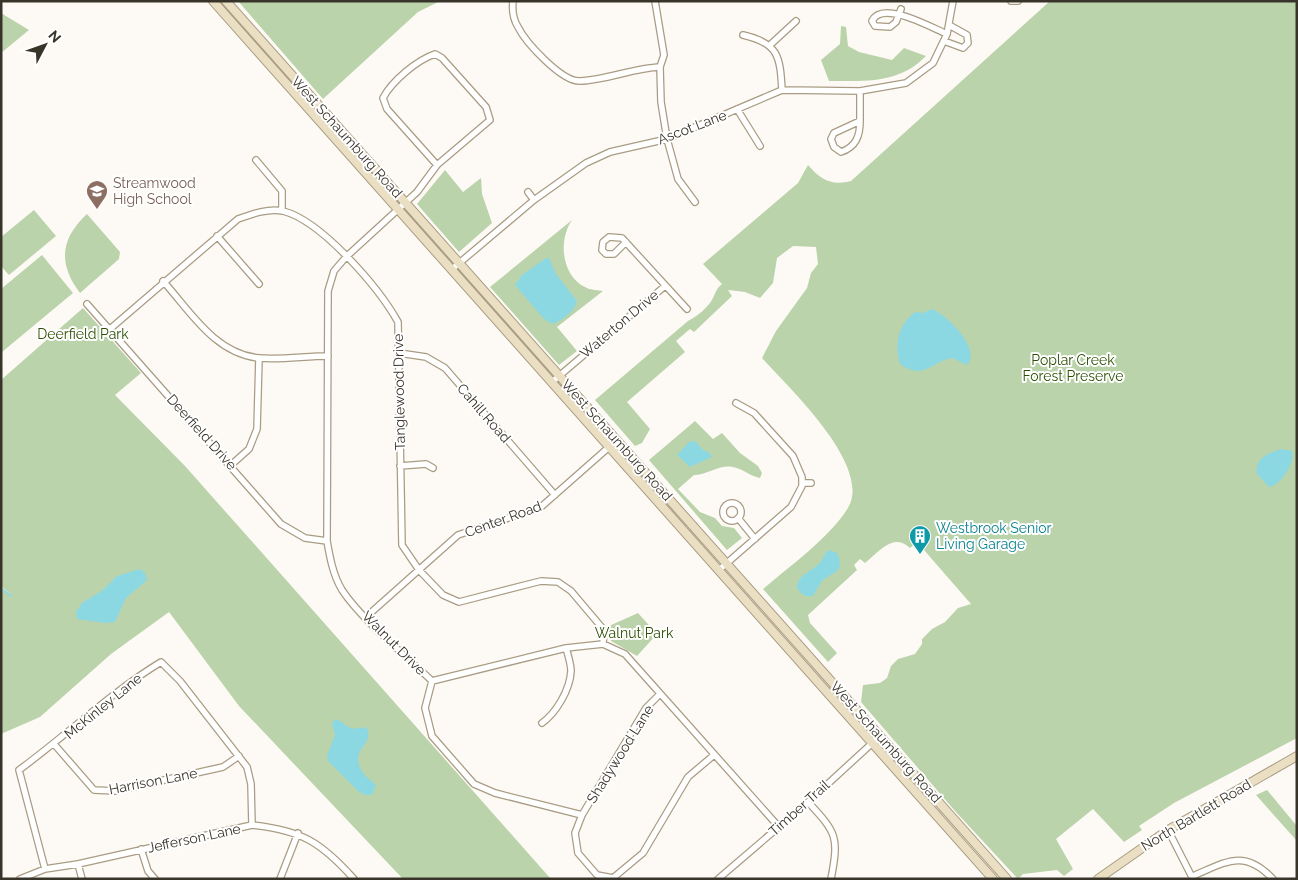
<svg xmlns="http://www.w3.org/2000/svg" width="1298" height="880" viewBox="0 0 1298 880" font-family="Raleway,sans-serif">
	<rect width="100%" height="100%" fill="#fdfaf5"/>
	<!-- green -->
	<path fill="#bbd3aa" d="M238,1H440L418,12L323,99Z
		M1050,1H1297V738L1174,803L1139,826L1142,830L1124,842L1093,809L1056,839L1073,869L1064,876L1057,870L1023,874L1018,879L955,811L861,702L863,685L880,683L887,678L891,666L898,659L915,654L922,644V639L932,629L945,622L958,608L971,604L917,542L910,548C893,532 879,552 865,563L860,559L854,565L857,570L808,615L810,623L837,653L828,662L763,589C790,566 829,538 848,508C873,466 788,387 762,358L776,331L807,288L811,273L818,264L816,247L793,246L777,258L773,283L760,298L745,292L728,290L732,296L694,332L690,329L676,341L685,352L627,402L650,429L642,443L635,446L595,400L688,321C697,316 708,308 713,298C716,292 716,289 722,284L703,264L798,183L808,165C821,180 832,186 851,181Z
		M1,13L29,30L1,53Z
		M841,26L846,27L848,46L859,52L892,60L904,48L926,56C899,84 865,81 829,81L821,60L840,44Z
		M445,170L463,192L481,178L482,194L492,223L459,252L417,204Z
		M34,210L56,236L9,275L1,266V237Z
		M87,214L120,252L119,259L80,293C58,264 60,239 87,214Z
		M572,220C558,240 561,277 587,288C591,290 598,290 603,291L557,327L577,351L559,365L490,287Z
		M42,255L73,293L2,352L1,289Z
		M83,308L141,373L115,395L185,466L551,879H403L239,706L169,612L111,654L40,717L1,734V590L11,595L1,586V380Z
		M695,421L713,439L722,433L740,453L758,466L762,473L760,478C750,476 743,469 733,467C720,464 707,475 694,475L678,489L700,512L715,518L722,526L734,528L742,538L727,550L649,460Z
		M638,613L657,634L637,656L611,641L609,626Z
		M1267,790L1296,825L1297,841L1256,795Z"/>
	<!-- water -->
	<path fill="#8cd8e2" d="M546,258H549L556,274L577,301C575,311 562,321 552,324L543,318L515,285L522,275Z
		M932,309C947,315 982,349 967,365L952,358C930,362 925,381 900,364C894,345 898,325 915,312L923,313Z
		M695,441L703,450L710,453L712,457L690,467L677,455L689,442Z
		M1281,449L1292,451C1296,462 1280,486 1269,487L1257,474C1254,458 1269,453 1281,449Z
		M829,550L837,553C846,573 833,571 822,581C819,585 816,591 813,596C805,597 802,595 797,588C798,574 811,572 820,563C824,558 824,553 829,550Z
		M140,569L145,573L147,580L126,598L115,622L105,623L77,619L76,612L82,603L103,590L117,576Z
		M335,719C348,723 346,732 364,727L368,730C372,746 349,750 362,771C365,777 371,780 376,785L372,795H366L359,792L328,761L327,756L335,735L332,724Z"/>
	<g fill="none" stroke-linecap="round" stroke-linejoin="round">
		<!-- stream -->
		<path stroke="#8cd8e2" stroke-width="2" d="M1,588L11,596"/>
		<!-- street casing -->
		<g stroke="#a99c83" stroke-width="8">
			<path id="street" d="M513,1C512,10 513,19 518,27C526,43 562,82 580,81C607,80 633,68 660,67
				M655,1L664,55L660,67L661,102L667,139L678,179L695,202
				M1011,1H1018
				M901,9L896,22L890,27L875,26L872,21C882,0 928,26 947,34
				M743,35C779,43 780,57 782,90
				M944,41L963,48L968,43L967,35L949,25
				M770,45L796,21
				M737,109L760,146
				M860,121C860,136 856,147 841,152L834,147L831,139L834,133L860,121V91
				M256,160L282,191V211
				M437,165L387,109L383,98C392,81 417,60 435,54L442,58L486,107L490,120L437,165L417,192L346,257L334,271L328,291L327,541C330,558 333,575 342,590C361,619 406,656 432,681L566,648L603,644L625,654L779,827
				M528,192L534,200
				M217,236L259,284
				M626,242L614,254H606L602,250L603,242L609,237L622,238L687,309
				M451,270L534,200L586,163L610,152L667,139L782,90L860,91L906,83L933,63L947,34L953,1
				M163,281C190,311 215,354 259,358C281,360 306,356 328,356
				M87,304L281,524L305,538L327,541
				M110,329L238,219C252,214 268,208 283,211C322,221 379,288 398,322L402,545L419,570L443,595L459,602L541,581L558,582L571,591L604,630L603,644
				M399,353L426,357L445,368L555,495
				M552,382L665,286
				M231,465L249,449L257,429L259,358
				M400,466L426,464L433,468
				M802,483H811
				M723 512a9 9 0 1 1 18 0a9 9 0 1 1-18 0Z
				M738,518L755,539
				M719,570L791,507L802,486V477L793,456L754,413L736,403
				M366,617L458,535L541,507L617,440
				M432,681L425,708L432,736L474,784L495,793L582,815
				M660,694L646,708L582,815L575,833L578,853L597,875L613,878L643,853L688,777L714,755
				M542,723C556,713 570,690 571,671C571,664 568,655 566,648
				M54,744L94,790L115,791L223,767L239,756
				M808,802C837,833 839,837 831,879
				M1168,830L1193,879
				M141,849L148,871L155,879
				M78,864L82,879
				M45,869L19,770C67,735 110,693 161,662L180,681L247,767L251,784L252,825
				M1193,876C1226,862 1244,848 1273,879
				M20,879L45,869L78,864L252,825C301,830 321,842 354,879
				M280,879L298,833
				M718,879L808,802L880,736"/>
		</g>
		<!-- secondary casing -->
		<g stroke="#a99c83" stroke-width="10">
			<path id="secondary" d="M213,1L993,879
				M226,1L1007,879
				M1098,879L1168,830L1297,756"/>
		</g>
		<!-- street -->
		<use href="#street" stroke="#fff" stroke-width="5.5"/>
		<!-- secondary -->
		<use href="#secondary" stroke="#eadfc3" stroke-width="8"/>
	</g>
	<!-- icons -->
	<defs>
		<g id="school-pin" transform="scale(1.125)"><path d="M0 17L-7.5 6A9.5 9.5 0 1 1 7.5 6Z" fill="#8d6e63" stroke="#fff"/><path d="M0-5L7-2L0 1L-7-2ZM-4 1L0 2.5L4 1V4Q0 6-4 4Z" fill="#fff"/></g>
		<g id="building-pin" transform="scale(1.125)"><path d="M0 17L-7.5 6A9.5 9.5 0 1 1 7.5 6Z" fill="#0f9aa8" stroke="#fff"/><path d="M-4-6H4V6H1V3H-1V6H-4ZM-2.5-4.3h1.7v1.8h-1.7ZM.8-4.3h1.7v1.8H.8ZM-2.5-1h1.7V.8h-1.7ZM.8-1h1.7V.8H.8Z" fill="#fff"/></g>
	</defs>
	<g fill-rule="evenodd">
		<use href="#school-pin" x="97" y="191"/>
		<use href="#building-pin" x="920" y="536"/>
	</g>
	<g text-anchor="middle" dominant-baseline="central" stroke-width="4" stroke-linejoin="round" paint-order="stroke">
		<!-- street labels -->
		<g font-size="14" fill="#39342a" stroke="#fff">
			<text transform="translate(692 127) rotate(-21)">Ascot Lane</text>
			<text transform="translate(347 137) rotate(48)">West Schaumburg Road</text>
			<text transform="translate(619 324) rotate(-40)">Waterton Drive</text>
			<text transform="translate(399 392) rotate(-91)">Tanglewood Drive</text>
			<text transform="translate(484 413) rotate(49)">Cahill Road</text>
			<text transform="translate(202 432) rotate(48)">Deerfield Drive</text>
			<text transform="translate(617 440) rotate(48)">West Schaumburg Road</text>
			<text transform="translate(503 519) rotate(-20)">Center Road</text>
			<text transform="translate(394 643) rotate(45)">Walnut Drive</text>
			<text transform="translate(103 706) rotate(-39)">McKinley Lane</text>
			<text transform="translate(886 742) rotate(48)">West Schaumburg Road</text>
			<text transform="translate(620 754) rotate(-58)">Shadywood Lane</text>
			<text transform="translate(153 781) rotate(-11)">Harrison Lane</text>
			<text transform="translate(799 808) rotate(-42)">Timber Trail</text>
			<text transform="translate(1196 815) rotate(-31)">North Bartlett Road</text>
			<text transform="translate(194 838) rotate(-12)">Jefferson Lane</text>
		</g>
		<!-- education labels -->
		<g font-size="14" fill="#785e54" stroke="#fff" text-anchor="start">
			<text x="113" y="183">Streamwood<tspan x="113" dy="16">High School</tspan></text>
		</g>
		<!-- park labels -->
		<g font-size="14" fill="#2e5004" stroke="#fff">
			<text x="83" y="334">Deerfield Park</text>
			<text x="1073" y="360">Poplar Creek<tspan x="1073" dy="16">Forest Preserve</tspan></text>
			<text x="634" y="633">Walnut Park</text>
		</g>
		<!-- culture labels -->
		<g font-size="14" fill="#0d838f" stroke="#fff" text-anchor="start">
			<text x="936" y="528">Westbrook Senior<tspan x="936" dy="16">Living Garage</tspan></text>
		</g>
	</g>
	<!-- border -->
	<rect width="1298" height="880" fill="none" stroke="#39342a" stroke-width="5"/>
	<!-- north arrow -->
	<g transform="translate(45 45) rotate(49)" stroke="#ffffff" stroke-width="4" paint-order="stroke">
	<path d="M0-4L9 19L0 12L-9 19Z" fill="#39342a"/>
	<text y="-8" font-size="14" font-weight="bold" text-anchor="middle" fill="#39342a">N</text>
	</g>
</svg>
